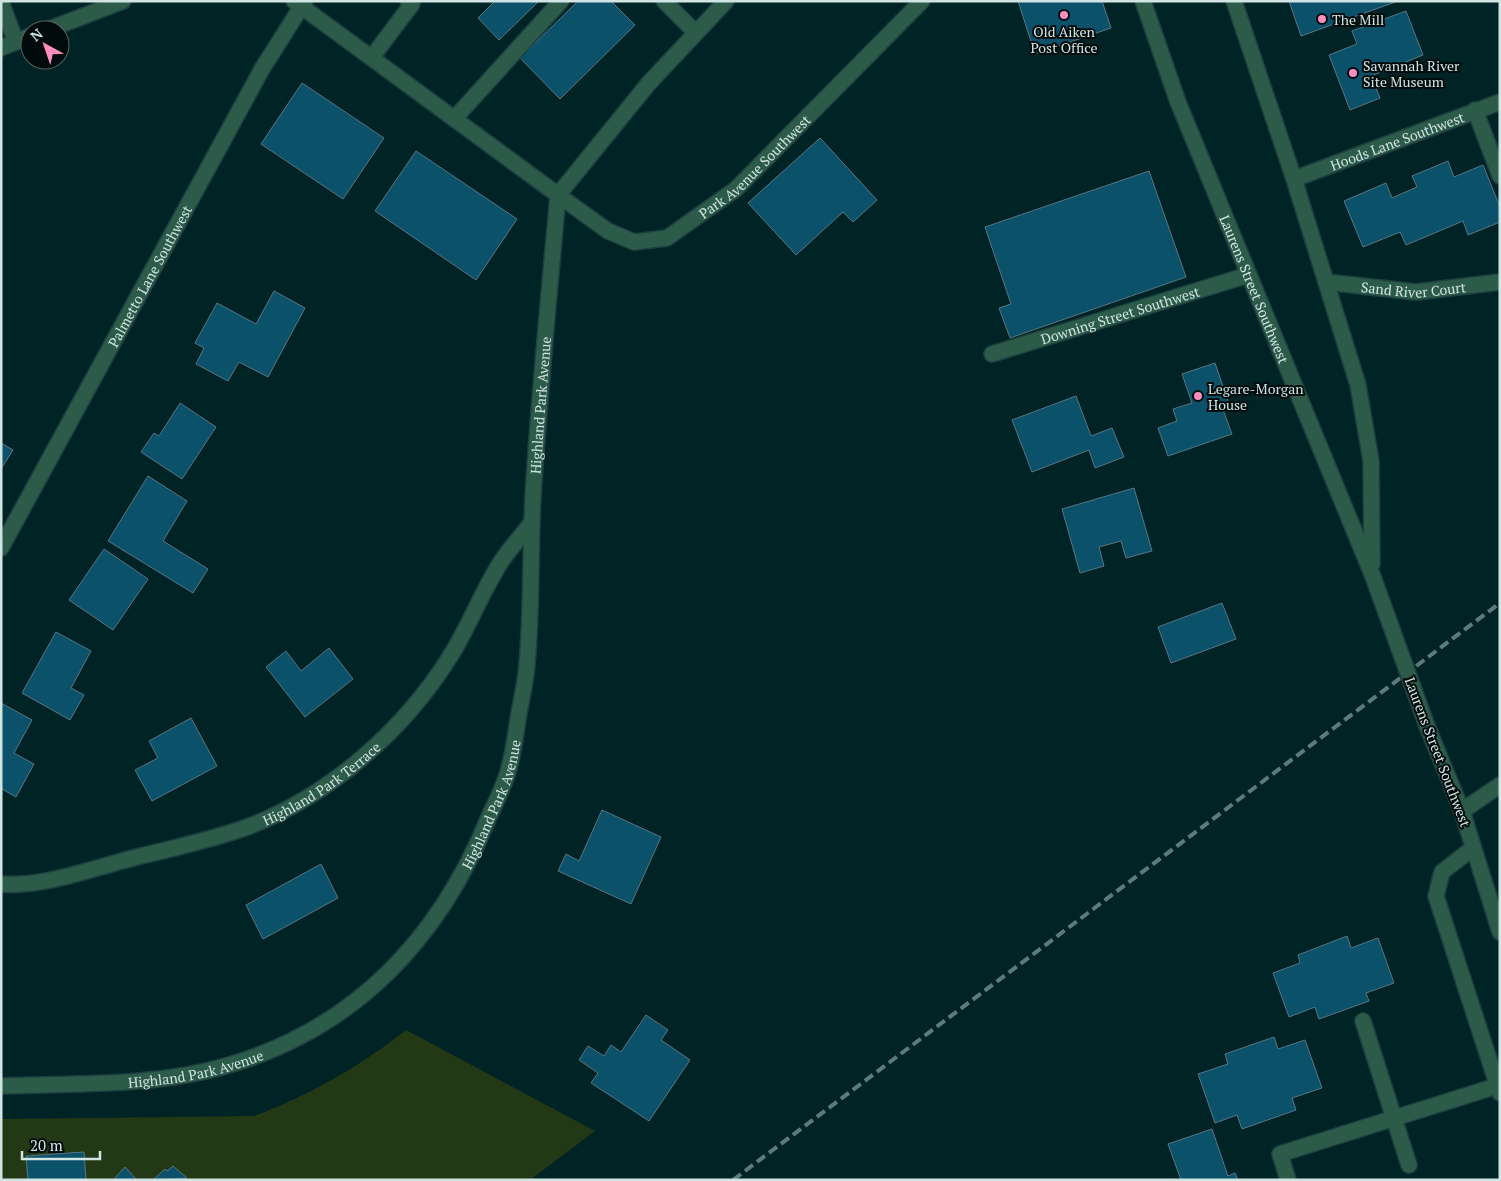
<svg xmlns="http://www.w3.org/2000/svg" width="1501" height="1181" viewBox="0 0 1501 1181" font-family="'PT Serif',serif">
	<rect width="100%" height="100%" fill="#002425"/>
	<!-- green -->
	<path fill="#233814" d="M406,1030L595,1131L530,1180H1V1119L254,1116C310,1095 359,1067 406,1030Z"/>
	<!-- building -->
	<path fill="#0b516a" stroke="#587583" d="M495,1H539L499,40L478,18Z
		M578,1H611L635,25L560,99L520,58Z
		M1018,1H1102L1111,28L1035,54Z
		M1289,1H1398L1301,36Z
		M1406,11L1423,55L1371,76L1380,98L1350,110L1329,55L1357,44L1352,31Z
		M302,83L384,138L343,199L261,144Z
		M820,138L877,200L853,222L843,212L796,255L748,203Z
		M416,151L517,219L476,280L375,211Z
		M1448,161L1454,177L1483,165L1500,207V222L1468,235L1463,221L1406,245L1400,232L1363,247L1344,201L1386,183L1392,198L1417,187L1412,176Z
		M1149,171L1186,277L1010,338L999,308L1011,304L985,227Z
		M274,291L305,308L268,377L239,362L228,381L196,364L204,348L195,343L217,303L256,324Z
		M1215,363L1229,404L1222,407L1232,434L1168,456L1158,428L1177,421L1173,409L1192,403L1182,374Z
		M1076,396L1091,436L1112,428L1124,457L1095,468L1089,450L1032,472L1012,420Z
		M180,403L216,427L182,479L141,452L154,433L159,436Z
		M1,443L13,450L1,469Z
		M148,476L187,501L163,541L208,569L193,593L108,541Z
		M1134,488L1152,551L1126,558L1121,541L1099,547L1104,566L1080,573L1062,509Z
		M104,549L148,579L113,630L69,600Z
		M1222,603L1236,639L1171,663L1158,627Z
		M56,632L91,651L71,688L84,695L70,720L22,693Z
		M329,648L353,679L305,717L266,667L286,651L301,671Z
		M1,703L32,720L14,753L34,764L16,797L2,789L1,791Z
		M191,718L217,766L152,801L135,770L158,758L149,741Z
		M602,810L661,837L631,904L558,871L566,854L579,861Z
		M321,864L338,898L263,939L246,905Z
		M1347,936L1351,948L1378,938L1394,983L1366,993L1369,1001L1319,1019L1315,1007L1289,1017L1273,973L1300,963L1298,955Z
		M646,1015L668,1030L661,1040L690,1060L649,1121L591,1083L598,1073L579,1060L588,1046L604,1056L611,1045L621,1052Z
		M1274,1037L1278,1049L1305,1040L1322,1088L1292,1098L1296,1110L1242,1129L1237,1115L1215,1123L1198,1074L1228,1064L1225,1054Z
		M1212,1129L1228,1176L1235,1173L1238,1180H1181L1168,1144Z
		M84,1152L86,1180H28L26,1156Z
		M173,1166L187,1178L153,1180L165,1169L167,1171Z
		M125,1167L137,1180H113Z"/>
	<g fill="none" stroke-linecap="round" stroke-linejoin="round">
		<!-- minor casing -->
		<g stroke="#1d3f40" stroke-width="18">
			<g id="minor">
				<path id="s1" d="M294,1L558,195L608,231L634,242L667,238L736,189L922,1"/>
				<path d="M664,1L696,33"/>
				<path id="s2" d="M1143,1L1178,102L1372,574"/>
				<path d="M1234,1L1294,179L1358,385L1371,461L1372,564"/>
				<path d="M1,2L16,42"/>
				<path d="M47,30L123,1"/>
				<path d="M1,48L30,36"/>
				<path d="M372,57L412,4L408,1"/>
				<path d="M1475,110L1500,176"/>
				<path d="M454,119L561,1"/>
				<path id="s3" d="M1294,179L1500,102"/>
				<path d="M558,195L649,83L726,1"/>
				<path id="s4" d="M1326,282L1416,292L1500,282"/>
				<path id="s5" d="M992,354L1248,275"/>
				<path id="s6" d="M1,548L262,69L305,1"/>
				<path d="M1427,726L1462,811L1500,932"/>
				<path d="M1462,811L1500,785"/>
				<path d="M1473,848L1442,872L1436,896L1500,1093"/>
				<path id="s7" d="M1,884C44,888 98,866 141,856C178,847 215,839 250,826C332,794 405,729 451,655C469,626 481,594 499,565C508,550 521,537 531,523"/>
				<path d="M1363,1021L1409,1165"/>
				<path id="s8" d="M1,1086C76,1083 156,1087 229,1065C355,1028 439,939 488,819C495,803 505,785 509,768C514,750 516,731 519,713C522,697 526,680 527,664C532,609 530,553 533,497C539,396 549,296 558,195"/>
				<path d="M1288,1180L1280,1154L1500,1085"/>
			</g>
		</g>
		<!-- minor -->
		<use href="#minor" stroke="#2c5c49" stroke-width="15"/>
		<!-- rail -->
		<path stroke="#5e7b7b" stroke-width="4" stroke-dasharray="10 5" stroke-linecap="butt" d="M733,1180L1500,603"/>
		<!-- minor-bridge casing -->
		<g stroke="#1d3f40" stroke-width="18" stroke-linecap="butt">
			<path id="minor-bridge" d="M1372,574L1427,726"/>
		</g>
		<!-- minor-bridge -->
		<use href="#minor-bridge" stroke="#2c5c49" stroke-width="15"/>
	</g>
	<!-- markers -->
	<g fill="#fe8ebd" stroke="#010b0b" stroke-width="2">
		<circle cx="1064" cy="15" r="5"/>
		<circle cx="1322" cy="19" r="5"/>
		<circle cx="1353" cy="73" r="5"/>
		<circle cx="1198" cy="396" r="5"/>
	</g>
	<g text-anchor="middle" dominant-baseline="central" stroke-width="4" stroke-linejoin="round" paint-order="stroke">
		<!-- poi labels -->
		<g font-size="14" fill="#d1e4e4" stroke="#010b0b" text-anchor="start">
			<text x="1332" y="19">The Mill</text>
			<text x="1064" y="31" text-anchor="middle">Old Aiken<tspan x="1064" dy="16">Post Office</tspan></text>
			<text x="1363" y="65">Savannah River<tspan x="1363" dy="16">Site Museum</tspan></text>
			<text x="1208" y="388">Legare-Morgan<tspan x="1208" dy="16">House</tspan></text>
		</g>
		<!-- street labels -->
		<g font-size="14" fill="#d1e4e4" stroke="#010b0b">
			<text stroke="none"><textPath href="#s3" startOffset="110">Hoods Lane Southwest</textPath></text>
			<text stroke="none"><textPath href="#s1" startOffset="564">Park Avenue Southwest</textPath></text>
			<text stroke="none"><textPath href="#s6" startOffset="310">Palmetto Lane Southwest</textPath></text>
			<text stroke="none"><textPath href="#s4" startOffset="88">Sand River Court</textPath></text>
			<text stroke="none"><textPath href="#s2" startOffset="309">Laurens Street Southwest</textPath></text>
			<text stroke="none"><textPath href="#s5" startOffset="134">Downing Street Southwest</textPath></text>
			<text stroke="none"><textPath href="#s8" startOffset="1020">Highland Park Avenue</textPath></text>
			<text transform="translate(1438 752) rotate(69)">Laurens Street Southwest</text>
			<text stroke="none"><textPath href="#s7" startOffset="340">Highland Park Terrace</textPath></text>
			<text stroke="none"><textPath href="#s8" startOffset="615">Highland Park Avenue</textPath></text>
			<text stroke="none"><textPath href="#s8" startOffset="196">Highland Park Avenue</textPath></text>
		</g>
	</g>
	<!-- border -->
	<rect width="1501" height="1181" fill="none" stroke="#d1e4e4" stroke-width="5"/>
	<!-- north arrow -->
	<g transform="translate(45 45) rotate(320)"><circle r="24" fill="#010b0b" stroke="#546262"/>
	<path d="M0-4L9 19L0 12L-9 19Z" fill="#fe8ebd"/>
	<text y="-8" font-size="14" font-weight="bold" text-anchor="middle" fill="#d1e4e4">N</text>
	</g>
	<!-- scale -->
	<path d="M22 1151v8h78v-8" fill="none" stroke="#d1e4e4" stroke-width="2.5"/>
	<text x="30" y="1151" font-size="15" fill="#d1e4e4" stroke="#010b0b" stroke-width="4" paint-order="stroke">20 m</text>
</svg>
